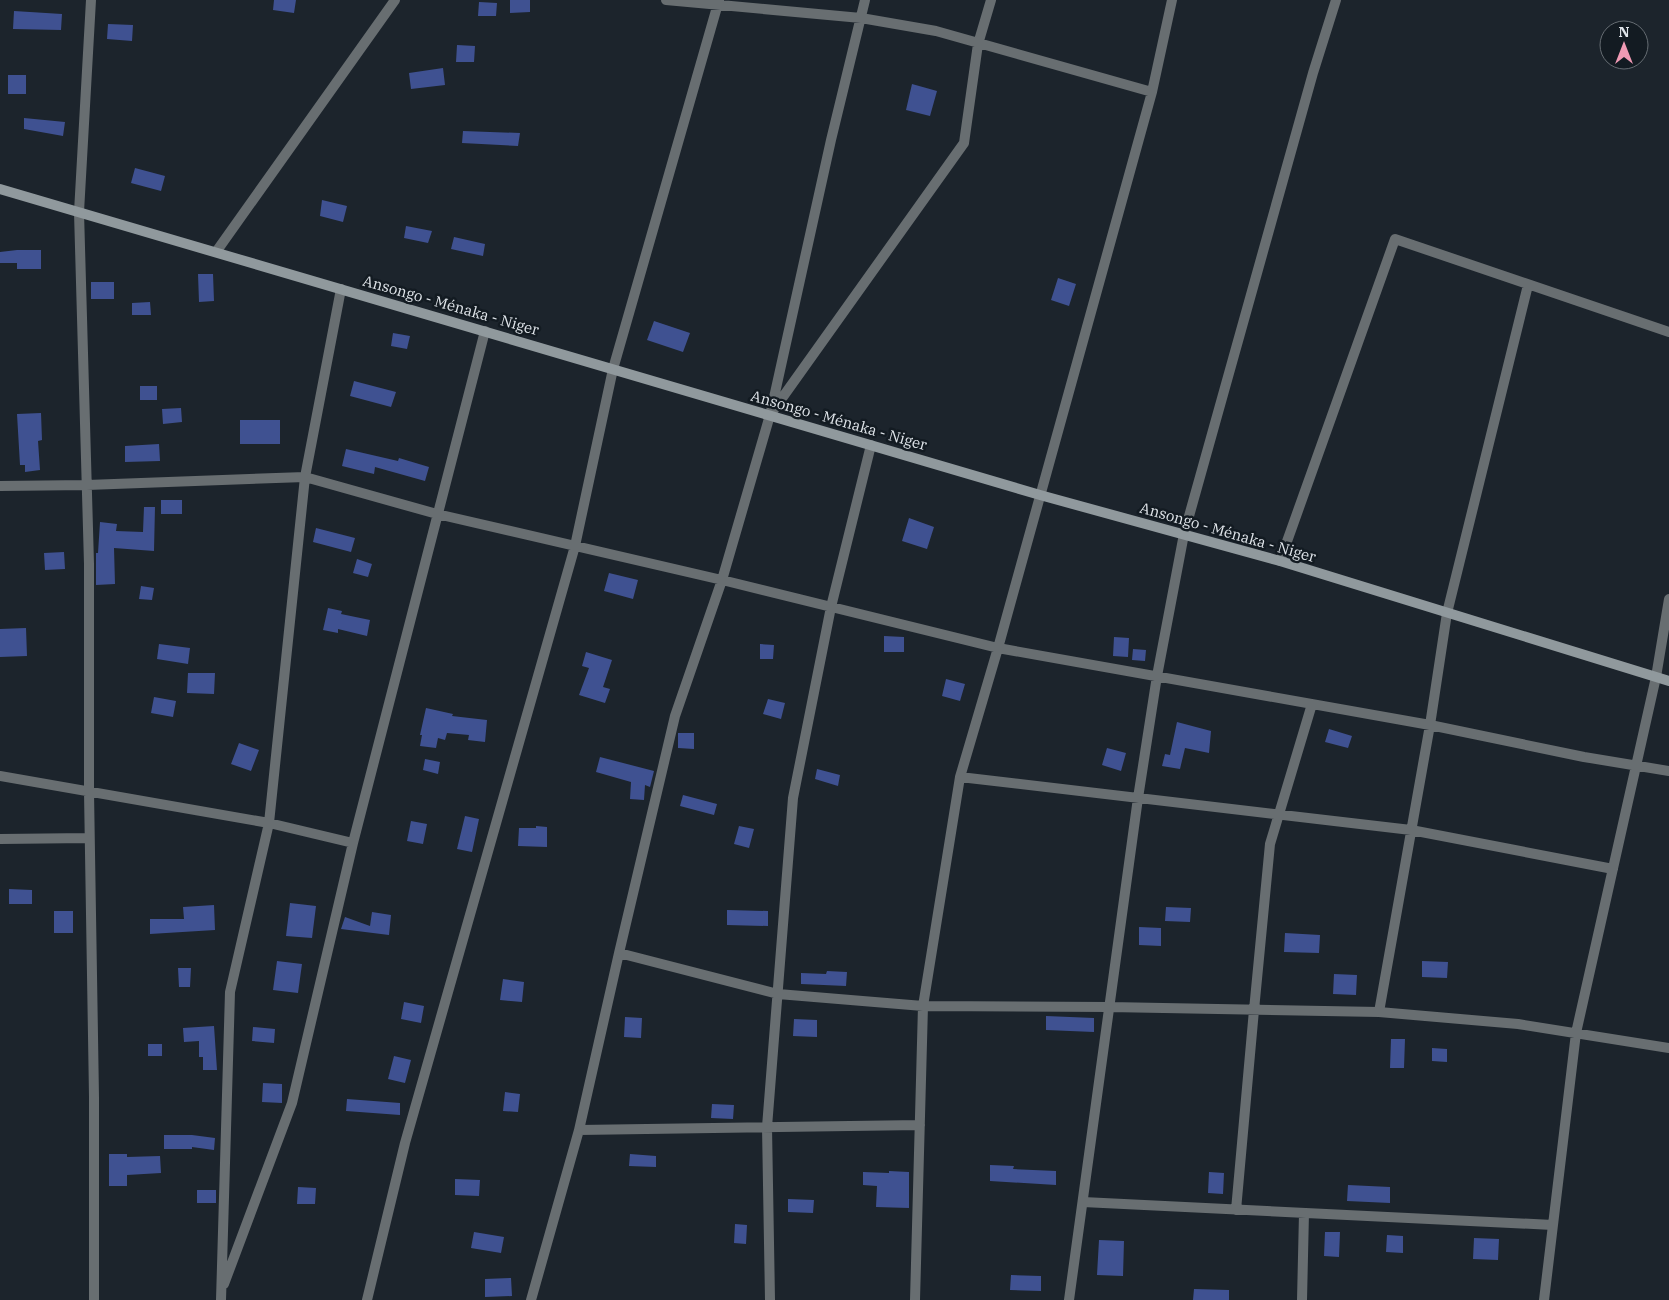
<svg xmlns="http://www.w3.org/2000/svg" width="1669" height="1300" viewBox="0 0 1669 1300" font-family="'IBM Plex Serif',serif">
	<rect width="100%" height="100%" fill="#1c242c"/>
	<!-- building -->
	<path fill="#3f5191" d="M274,0H296L294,13L273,10Z
		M510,0H530V12L510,13Z
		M479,2L497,3L496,16H478Z
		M14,11L62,14L61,30L13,29Z
		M108,24L133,25L132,41L107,39Z
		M457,45L475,46L474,62H456Z
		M443,68L445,85L411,89L409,73Z
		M8,75H26V94H8Z
		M912,84L937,91L930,116L906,110Z
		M24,118L65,122L63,136L24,129Z
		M463,131L520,133L518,146L462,143Z
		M135,168L165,176L161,191L131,183Z
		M322,200L347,206L343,222L320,216Z
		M406,226L432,231L428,243L404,238Z
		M454,237L485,244L483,256L451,249Z
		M17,250H41V269H17V263H0V252Z
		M198,274H213L214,301L199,302Z
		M1058,278L1076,284L1069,306L1051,300Z
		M91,282H114V299H91Z
		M150,302L151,315H132V303Z
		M654,321L690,333L683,352L647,340Z
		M393,333L410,336L407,349L391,346Z
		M354,381L396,392L391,407L350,396Z
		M140,386H157V400H140Z
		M181,408L182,422L163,424L162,409Z
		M41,413L42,440L38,441L40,470L25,472V465H20L17,414Z
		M240,420H280V444H240Z
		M159,444L160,461L125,462V446Z
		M346,449L398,461L399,458L429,467L425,481L375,467L374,474L342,466Z
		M161,500H182V514H161Z
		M144,507H155L154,551L114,548L115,584L96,585V553H98L100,522L117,524L116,531L143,532Z
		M909,518L934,527L927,549L902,541Z
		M316,528L355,538L351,552L313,542Z
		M64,552L65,569L45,570L44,553Z
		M357,559L372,564L368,577L353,573Z
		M609,573L638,580L633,599L604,591Z
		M141,586L154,588L152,600L139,599Z
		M328,608L342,611L341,614L370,620L367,636L338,629V633L323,630Z
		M26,628L27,656L0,657V629Z
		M884,636L904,637V652H884Z
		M1114,637L1129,638L1128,657L1113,656Z
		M159,644L190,648L188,664L157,659Z
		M760,644L774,645L773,659H760Z
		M1133,649L1146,650L1145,661L1132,660Z
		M586,652L612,660L603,687L610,689L605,703L579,695L589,668L582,666Z
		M188,673H215L214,694L187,693Z
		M946,679L965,684L960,701L942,696Z
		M154,697L176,701L173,717L151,713Z
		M768,699L785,703L781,719L763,714Z
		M426,708L453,714L452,716L487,720L485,742L468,740L469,735L447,733L445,740L438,738L436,748L420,746L422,735H420Z
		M1177,722L1211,731L1209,753L1185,748L1180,769L1162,766L1165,754L1170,755Z
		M1329,729L1352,736L1348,748L1325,742Z
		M678,733H694V749L678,748Z
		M239,743L259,750L251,771L231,764Z
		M1107,748L1126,753L1121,771L1102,765Z
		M600,757L654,771L650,787L645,785L644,800L630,799L631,782L596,772Z
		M425,759L440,762L438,774L423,770Z
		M817,769L840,775L838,786L815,779Z
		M683,795L717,804L714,815L680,806Z
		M465,816L479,819L472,852L457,849Z
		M411,821L427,824L423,844L407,841Z
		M536,826L547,827V847L518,846L519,828H536Z
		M739,826L754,829L749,848L734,844Z
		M9,889L32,890V904H9Z
		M290,903L316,906L312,938L286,936Z
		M214,905L215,930L150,934V919H184L183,907Z
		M1166,907L1191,908L1190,922L1165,921Z
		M727,910L768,911V926L727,925Z
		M54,911H73V933H54Z
		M372,912L391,915L389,935L341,929L345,917L370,926Z
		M1139,927L1161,928V946L1139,945Z
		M1285,933L1320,935L1319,953L1284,952Z
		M277,961L302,964L298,993L273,990Z
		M1422,961L1448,962L1447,978L1422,977Z
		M178,968H191L190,987H179Z
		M827,971L847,972L846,986L801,984V973L826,974Z
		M1334,974L1357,975L1356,995L1333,994Z
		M503,979L524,982L522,1002L500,1000Z
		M404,1002L424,1006L421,1023L401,1019Z
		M1046,1016L1094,1018V1032L1046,1030Z
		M625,1017L642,1018L641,1038L624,1037Z
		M794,1019L817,1020V1037L793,1036Z
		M214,1026L217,1070H203V1057H199V1041L184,1042L183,1028Z
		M253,1027L275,1029L274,1043L252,1041Z
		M1391,1039H1405L1404,1068H1390Z
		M148,1044H162V1056H148Z
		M1432,1048L1447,1049V1062L1432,1061Z
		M394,1056L411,1060L405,1083L388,1079Z
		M263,1083L282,1084V1103L262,1102Z
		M505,1092L520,1094L518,1112L503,1111Z
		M347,1099L400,1103V1115L346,1111Z
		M712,1104L734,1105L733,1119L711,1118Z
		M164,1135H192L215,1138L214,1150L192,1147V1149H164Z
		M109,1154H127V1157L160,1156L161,1173L127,1175V1186H109Z
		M630,1154L656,1156V1167L629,1166Z
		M990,1165L1014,1166L1013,1169L1056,1171V1185L990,1181Z
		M889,1171L909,1172V1208L876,1207L877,1186L863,1185V1172L889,1173Z
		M1209,1172L1224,1173L1223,1194L1208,1193Z
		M455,1179L480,1180L479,1196L455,1195Z
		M1348,1185L1390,1187V1203L1347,1201Z
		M298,1187L316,1188L315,1204H297Z
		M197,1190H216V1203H197Z
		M788,1199L814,1200L813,1213L788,1212Z
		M735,1224L747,1225L746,1244L734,1243Z
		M474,1232L504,1237L501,1253L471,1248Z
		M1325,1232H1340L1339,1257L1324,1256Z
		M1387,1235L1403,1236V1253L1386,1252Z
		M1474,1238L1499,1239L1498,1260L1473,1259Z
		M1099,1240L1124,1241L1123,1276L1097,1275Z
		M1011,1275L1041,1276V1291L1010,1290Z
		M511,1278L512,1296L485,1297V1279Z
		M1194,1289L1229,1290V1300H1193Z"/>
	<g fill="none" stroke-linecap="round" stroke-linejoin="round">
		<!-- minor -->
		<path stroke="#686e71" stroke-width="10" d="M91,0L79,212L89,564V792L94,1097V1300
			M666,0L861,18L936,31L1152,92
			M216,252L395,0
			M771,411L831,140L865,0
			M0,486L87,485L305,477L437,514L722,580L998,648L1430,725L1584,757L1669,771
			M1280,561L1395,239L1669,332
			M0,776L269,823L353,843
			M960,777L1411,830L1613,869
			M0,839L89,838
			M619,953L778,994L923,1006L1109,1007L1379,1012L1518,1024L1669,1048
			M1379,1012L1430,725L1447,613L1528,285
			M579,1130L920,1125
			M1083,1202L1553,1225
			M1236,1210L1254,1010L1270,844L1312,704
			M224,1284L292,1103L353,843L485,331
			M221,1300L230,992L269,823L305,477L341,289
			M367,1300L405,1143L575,546L613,369L719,0
			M531,1300L579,1130L619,953L675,716L722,580L770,415L964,143L978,44L991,0
			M770,1300L767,1127L793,798L831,607L871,445
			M915,1300L923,1006L960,777L998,648L1152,92L1172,0
			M1069,1300L1138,798L1157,676L1184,534L1313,73L1336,0
			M1302,1300L1304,1213
			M1544,1300L1576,1033L1656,677L1669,599"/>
		<!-- secondary -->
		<path stroke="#90999d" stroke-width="10" d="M0,189L1040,495L1280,561L1669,681"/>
	</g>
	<g text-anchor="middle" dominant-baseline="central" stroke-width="5" stroke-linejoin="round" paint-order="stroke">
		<!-- street labels -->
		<g font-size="15" fill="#e0e5ea" stroke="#131b22">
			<text transform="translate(451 305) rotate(16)">Ansongo - Ménaka - Niger</text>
			<text transform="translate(839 420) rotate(16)">Ansongo - Ménaka - Niger</text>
			<text transform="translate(1228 532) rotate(16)">Ansongo - Ménaka - Niger</text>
		</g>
	</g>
	<!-- north arrow -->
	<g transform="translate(1624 45)"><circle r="24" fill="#131b22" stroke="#656c72"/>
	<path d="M0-4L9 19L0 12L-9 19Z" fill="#f09ab4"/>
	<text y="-8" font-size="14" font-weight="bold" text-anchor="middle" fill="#e0e5ea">N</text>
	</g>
</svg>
